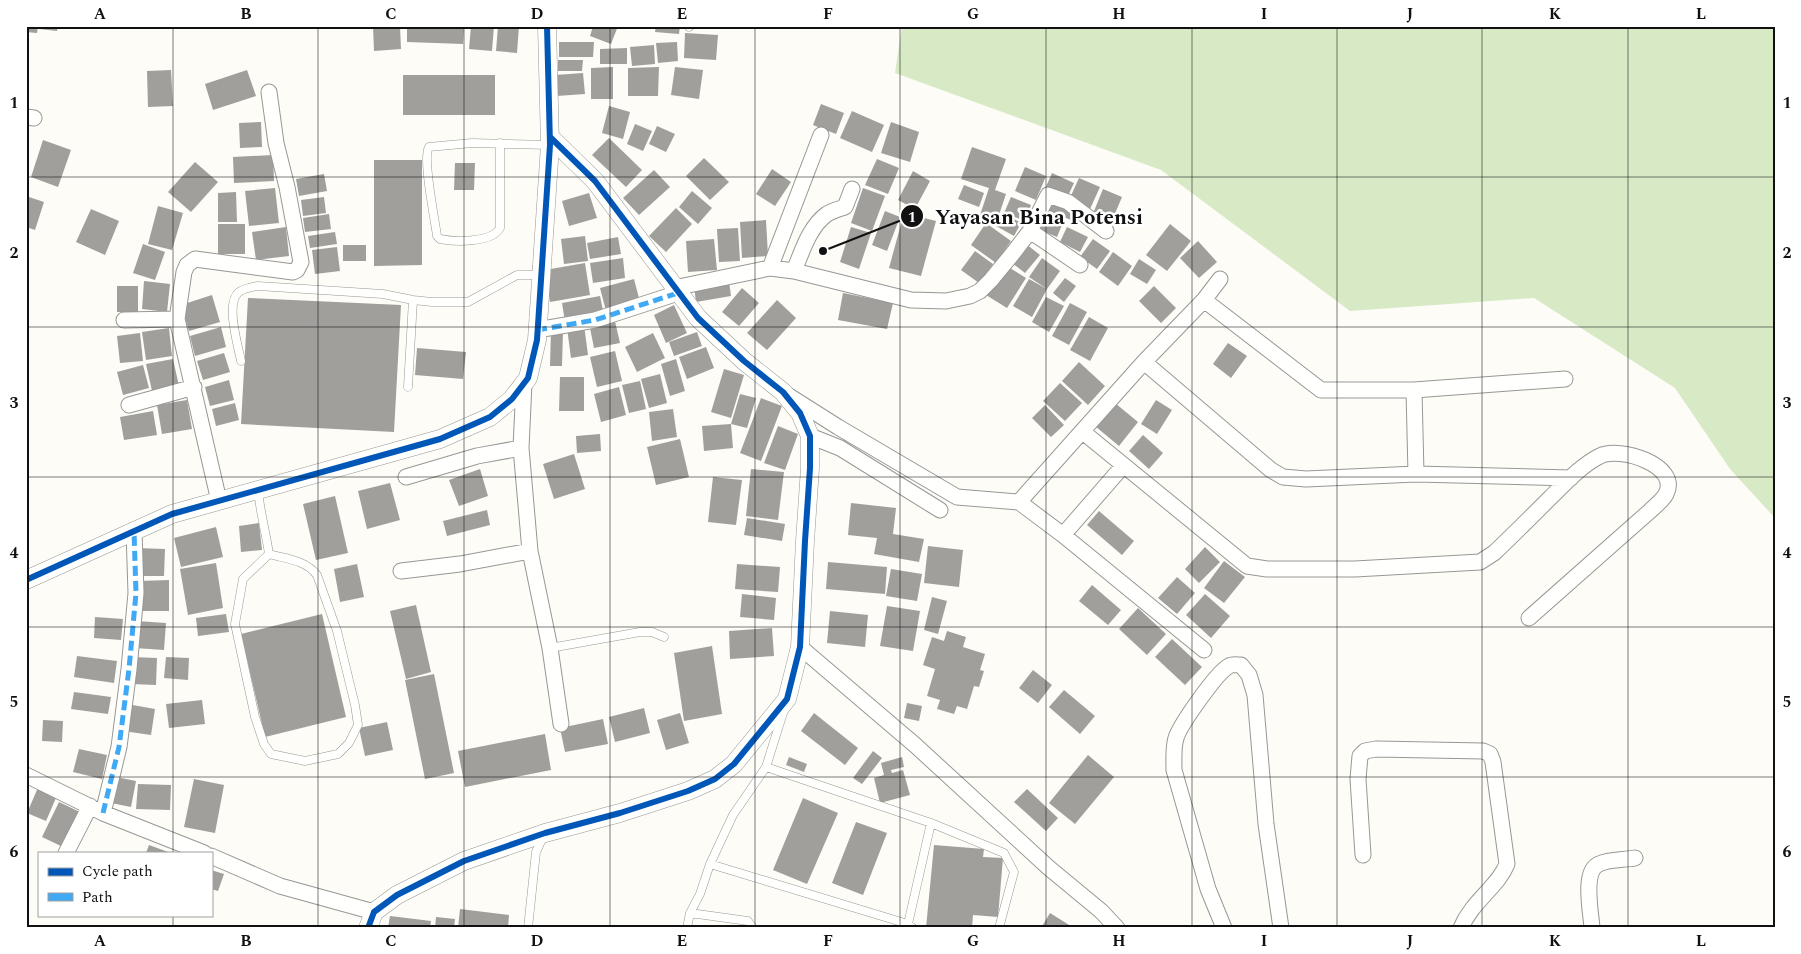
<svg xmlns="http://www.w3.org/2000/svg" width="1801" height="954" viewBox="0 0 1801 954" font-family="Spectral,serif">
	<rect width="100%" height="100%" fill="#fdfcf7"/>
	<!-- forest -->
	<path fill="#d8eac5" d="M902,26H1775V518L1730,469L1675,388L1534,298L1350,311L1161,170L895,73Z"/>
	<!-- building -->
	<path fill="#a19f9c" d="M26,26H38L37,33L26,32Z
		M39,26H58L57,31L39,29Z
		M373,26H400L401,49L374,51Z
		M407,26H464L463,44L407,42Z
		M471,26H494L492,51L469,49Z
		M498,26H519L517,53L496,51Z
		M593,26H618L611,44L590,36Z
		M656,26H680L679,34L655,32Z
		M685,33L718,35L716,60L684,58Z
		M559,42H594L593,57H559Z
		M677,42L678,61L658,63L656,43Z
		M654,45L655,64L632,66L630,47Z
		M627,48V64H600V49Z
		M558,60H583L582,71H558Z
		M613,67V99H591V68Z
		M659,67L658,96H628V68Z
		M675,67L703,70L699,99L671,95Z
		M171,70L173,106L148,107L147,71Z
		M247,70L256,96L213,110L205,84Z
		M583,73L585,94L557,96L555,75Z
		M403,75H495V115H403Z
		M821,104L844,113L836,134L813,125Z
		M609,106L630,112L623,139L602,133Z
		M852,111L884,125L872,152L840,138Z
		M261,122L262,147L240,148L239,123Z
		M891,122L919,132L910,162L881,153Z
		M635,124L652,131L643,151L627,144Z
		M657,126L675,134L666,152L649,144Z
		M609,138L642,170L626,187L592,155Z
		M43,140L71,150L58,187L31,177Z
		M972,147L1006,159L995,190L1006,194L997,221L980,215L989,188L961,179Z
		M273,155L274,181L234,183L233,157Z
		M704,158L729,182L710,200L686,176Z
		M877,159L899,168L888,194L865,185Z
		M374,160H422V265L374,266Z
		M195,162L218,182L191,212L168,192Z
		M455,163H475L474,190H454Z
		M1025,167L1046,176L1036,200L1015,191Z
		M772,169L791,182L775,206L756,194Z
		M654,170L670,187L639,215L623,198Z
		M913,171L930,181L915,209L898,200Z
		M1052,173L1074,183L1067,198L1045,189Z
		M324,174L327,191L299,196L296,179Z
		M1079,178L1100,187L1090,209L1069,200Z
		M964,185L984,193L979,207L958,199Z
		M275,188L279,223L249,226L245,191Z
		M863,188L885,196L872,231L851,223Z
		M1103,189L1122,197L1111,223L1092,216Z
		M692,191L712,208L698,224L679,207Z
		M236,192L237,222H218V193Z
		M589,193L597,218L569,226L562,201Z
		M26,196L44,202L35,230L26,227Z
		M324,197L326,213L303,216L301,200Z
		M1011,197L1031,205L1025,221L1004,213Z
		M1048,199L1075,210L1071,220L1044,209Z
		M158,206L183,213L172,250L148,244Z
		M676,208L692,224L666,252L649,236Z
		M91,209L119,221L105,255L76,242Z
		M885,211L900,217L887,251L872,245Z
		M1046,212L1064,220L1057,237L1038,229Z
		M904,213L936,221L921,276L889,268Z
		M1004,213L1021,223L1014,236L996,226Z
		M329,214L331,229L305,232L303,218Z
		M766,220L768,256L742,258L740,222Z
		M986,223L1011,241L996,263L971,245Z
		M218,224H245V254H218Z
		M1170,224L1191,241L1167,271L1146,255Z
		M286,227L289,256L256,260L252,232Z
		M851,227L871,233L859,269L840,262Z
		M1067,227L1088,237L1080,252L1060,242Z
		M738,228L740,261L719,262L717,229Z
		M335,232L337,244L310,248L308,236Z
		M585,236L588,261L564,264L561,239Z
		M618,237L621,254L590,259L587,243Z
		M714,239L717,270L688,272L686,241Z
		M1093,239L1110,251L1097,269L1080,257Z
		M1198,241L1217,262L1199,278L1180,258Z
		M143,244L165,252L155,280L133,273Z
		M1026,244L1040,255L1025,273L1012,263Z
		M343,245H366V261H343Z
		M337,247L340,271L315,274L312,250Z
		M975,251L993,264L979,283L961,270Z
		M1113,252L1132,266L1118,286L1099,272Z
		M623,258L625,278L593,283L590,263Z
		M1042,258L1060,271L1047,289L1029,277Z
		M1139,259L1156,270L1147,284L1130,274Z
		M585,263L590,295L550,302L545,270Z
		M1005,265L1026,278L1007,308L986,295Z
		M1065,278L1076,286L1064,302L1053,293Z
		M634,279L640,302L606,311L600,288Z
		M1029,279L1047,289L1032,317L1013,306Z
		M144,281L170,284L167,312L142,309Z
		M729,281L731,296L696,302L694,286Z
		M117,286H138V312H117Z
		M1154,286L1176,308L1161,323L1139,301Z
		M742,288L759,303L739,326L722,312Z
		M843,293L893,303L887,329L838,320Z
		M212,295L220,322L189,331L181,305Z
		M600,296L604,315L565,322L562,303Z
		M1046,297L1064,306L1049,332L1032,322Z
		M248,298L401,305L394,432L241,424Z
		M777,300L796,318L767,350L747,333Z
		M1070,303L1087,312L1069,345L1052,336Z
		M674,305L687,333L666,343L654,315Z
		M614,317L620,343L594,348L589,323Z
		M1089,317L1108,328L1090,361L1070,350Z
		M584,325L588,355L571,358L567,328Z
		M221,327L226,347L195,356L190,336Z
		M169,328L172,356L146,360L142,332Z
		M551,329L563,330L562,366H550Z
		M697,332L702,346L674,356L669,342Z
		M140,333L143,361L120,363L117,336Z
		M653,333L665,358L637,372L625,347Z
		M1228,343L1247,356L1231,378L1213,364Z
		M706,347L714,368L687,379L679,357Z
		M417,348L466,352L463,379L415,375Z
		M615,351L622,381L597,387L590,357Z
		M224,353L230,372L203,380L197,361Z
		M173,359L179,386L152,391L146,364Z
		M676,359L685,391L670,396L661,364Z
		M1079,362L1105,386L1088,405L1062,381Z
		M143,365L149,388L123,395L117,372Z
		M724,369L744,375L731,418L711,412Z
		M660,374L667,403L649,408L641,379Z
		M560,377H584V411H559Z
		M229,380L234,400L210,406L205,387Z
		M640,381L646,409L629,413L622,385Z
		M1060,383L1082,403L1065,421L1043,401Z
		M619,387L626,415L601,422L594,394Z
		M740,394L756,398L747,428L731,424Z
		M761,398L782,406L761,461L740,453Z
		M187,400L192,429L162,434L157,405Z
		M1156,400L1172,410L1157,434L1141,424Z
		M235,403L239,420L216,426L212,409Z
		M1115,403L1138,422L1119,446L1095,426Z
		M1045,405L1064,425L1051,437L1032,418Z
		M673,409L677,437L652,441L649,412Z
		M153,411L157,435L124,440L120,417Z
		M731,424L733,448L704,451L702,426Z
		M778,426L798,434L785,470L764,463Z
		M600,434L601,451L577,453L576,436Z
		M1143,435L1163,453L1149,469L1129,451Z
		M680,439L689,477L656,485L647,447Z
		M574,454L585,489L554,499L543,464Z
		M480,469L488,496L459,506L449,480Z
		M751,469L784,472L778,520L746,516Z
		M713,477L742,480L736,525L708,522Z
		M390,483L400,520L367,529L358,491Z
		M335,496L348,553L316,560L303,504Z
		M851,503L896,508L893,534L924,539L919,562L874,554L877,538L848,535Z
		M487,510L490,525L447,536L443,521Z
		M1099,511L1134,541L1122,555L1087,525Z
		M747,518L785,524L782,541L744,535Z
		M259,523L262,550L241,552L239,526Z
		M216,527L223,557L181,567L174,538Z
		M928,546L963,550L959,587L924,583Z
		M1205,547L1220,562L1199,583L1185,569Z
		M137,548L165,549L164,576H137Z
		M1224,561L1245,577L1224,603L1204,588Z
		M828,562L887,567L885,594L826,589Z
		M216,563L223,608L188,615L180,569Z
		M357,564L364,597L340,602L334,569Z
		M737,564L780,567L778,592L735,589Z
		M891,569L922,574L917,601L886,596Z
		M1177,577L1195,593L1177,614L1158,598Z
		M169,580V611H139V581Z
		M1092,585L1121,610L1108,625L1079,601Z
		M742,594L776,598L774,620L740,617Z
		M1205,594L1230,616L1211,638L1186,615Z
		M932,597L947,601L938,634L924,630Z
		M416,605L431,672L406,679L390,611Z
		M887,606L920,611L913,651L880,646Z
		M1138,608L1166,634L1147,655L1119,629Z
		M830,611L868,615L865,647L827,643Z
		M226,614L229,632L198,636L196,618Z
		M322,614L346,717L265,737L241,634Z
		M95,617L123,619L121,640L94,638Z
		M137,621L166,623L164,650L135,648Z
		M772,628L774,656L730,659L729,631Z
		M947,631L966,637L963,647L985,654L980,670L984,671L979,687L974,686L967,709L957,706L954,714L937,709L940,700L927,696L935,669L923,665L932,637L944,641Z
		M1172,639L1202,667L1185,685L1155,657Z
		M712,646L722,714L684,721L674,653Z
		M77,656L117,661L114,683L74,677Z
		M132,657L157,658L156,685L131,684Z
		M166,657L189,658L188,680L164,678Z
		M1033,670L1052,685L1038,703L1019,688Z
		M434,674L454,773L425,779L405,680Z
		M1064,690L1095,716L1080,734L1049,707Z
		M74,692L111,697L108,714L71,709Z
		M202,700L205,724L169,728L166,704Z
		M907,703L922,706L919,721L904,718Z
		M127,704L155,709L151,735L123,731Z
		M644,708L650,733L615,742L609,717Z
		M680,713L689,743L666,750L657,720Z
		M814,713L858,748L845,765L801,731Z
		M603,719L608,744L565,752L560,728Z
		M43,720L63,721L62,742L42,741Z
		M387,722L393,750L365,756L359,728Z
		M545,734L551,770L465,787L458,751Z
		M79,749L107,755L102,779L73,772Z
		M873,751L882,758L862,784L853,778Z
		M1088,755L1114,777L1075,824L1049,803Z
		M789,757L807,764L804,772L786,765Z
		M902,757L904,767L891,770L892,773L903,770L910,795L880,803L874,778L884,775L881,763Z
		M116,777L136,781L131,807L111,803Z
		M194,779L224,785L215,833L184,827Z
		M40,783L59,791L46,821L27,813Z
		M138,784L171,785L170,810L136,809Z
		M1027,789L1058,818L1046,831L1014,802Z
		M803,798L838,813L807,884L773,870Z
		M59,802L82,813L65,848L42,837Z
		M856,822L887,833L863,895L832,883Z
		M149,845L171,853H146Z
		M934,845L984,849L983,857L1003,858L998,917L973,915L972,928H926Z
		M211,870L224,874L218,891L211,889Z
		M460,909L509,915L508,928H458Z
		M1050,913L1074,928H1041Z
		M390,916L431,921L430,928H388Z
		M436,917L455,919L454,928H435Z"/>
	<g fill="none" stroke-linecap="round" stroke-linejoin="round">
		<!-- service casing -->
		<g stroke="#979795" stroke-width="9">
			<path id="service" d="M689,27L690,26
				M500,143V228C492,243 454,242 440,239L437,236C435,220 422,157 429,147L472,143L550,145
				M241,361C238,345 225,303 239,292C245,288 251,287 258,286L383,294L413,300L432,302H468L517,275H541
				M408,387L413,300
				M258,490C260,512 266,533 269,554C286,559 306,560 317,575L337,631L355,705L358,725L349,743L338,754L305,761L271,754L264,744L255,717L235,624L243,579L269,554
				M550,648L640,632H652L664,637
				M766,767L931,823L1004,853L1014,872L999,928
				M710,864L908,924L913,928
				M690,913L748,921L753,928
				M908,924L931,823
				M528,928L536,852L543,837
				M687,928L690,913L700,894L710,864L733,815L766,767L783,713"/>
		</g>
		<!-- minor casing -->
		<g stroke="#979795" stroke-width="17">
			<path id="minor" d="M26,117L34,118
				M1030,231L1080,265
				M770,268L821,135
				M794,271C802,252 809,227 827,214C832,211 839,209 845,207L852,189
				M674,288L770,268L794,271L911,300L946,301L970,296L980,291L991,280L1014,252L1030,231L1048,195L1068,202L1106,231
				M1204,300L1321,390H1414L1565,379
				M124,320L177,319
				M537,330L595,320L678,293
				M1144,362L1271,470L1283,477L1306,479L1416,474L1571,478
				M524,383L521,448L530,551L550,648L561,724
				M1414,390L1416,474
				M789,396L838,427L957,497L1019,502L1144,362L1204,300L1220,279
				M129,405L194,387
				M1083,432L1247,566L1267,569H1355L1480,562L1494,553C1513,535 1532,516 1551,497C1565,483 1583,464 1600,456C1619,446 1681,465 1666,494C1663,500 1655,506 1650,511L1529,618
				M810,436L840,448L940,510
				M406,477L477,456L521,448
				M219,501L177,319L184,272L187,265L195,259L293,272L297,270L301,262L287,187L276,143L269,92
				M1019,502L1063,535L1204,650
				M1063,535L1123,466
				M401,571L460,564L530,551
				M800,647L915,745L1049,868L1101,911L1117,928
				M26,775L103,813L204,853
				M103,813L119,747L129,669L136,593L134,531
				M66,853L90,806
				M1363,855L1358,779L1360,756L1365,751L1376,749L1483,751L1490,754L1493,762L1507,864C1498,887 1472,901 1461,928
				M211,856L280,886L374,912
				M1224,928L1208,889L1174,770C1174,760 1173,748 1176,738C1180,725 1217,672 1229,666C1232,664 1237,665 1241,665L1249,675L1255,695L1266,824L1281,928
				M1592,928C1591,912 1582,871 1599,864C1609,859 1624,860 1635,858"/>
		</g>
		<!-- tertiary casing -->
		<g stroke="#979795" stroke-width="19">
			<path id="tertiary" d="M26,580L172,514L440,439L490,417L512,399L528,378L537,340L550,145L547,26
				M368,928L374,912L397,895L464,861L545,833L620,813L688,791L715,779L734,764L787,699L800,647L805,541L810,468V436L800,413L783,392L744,361L698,318L595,181L550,137"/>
		</g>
		<!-- service -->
		<use href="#service" stroke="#fffffe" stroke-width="8"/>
		<!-- minor -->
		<use href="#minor" stroke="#fffffe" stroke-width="15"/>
		<!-- tertiary -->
		<use href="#tertiary" stroke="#fffffe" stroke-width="18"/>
		<!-- quiet -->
		<path stroke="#3fa9f5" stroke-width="5" stroke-dasharray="10 5" stroke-linecap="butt" d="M537,330L595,320L678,293
			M103,813L119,747L129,669L136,593L134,531"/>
		<!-- cycleway casing -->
		<g stroke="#fff" stroke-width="9">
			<path id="cycleway" d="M26,580L172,514L440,439L490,417L512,399L528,378L537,340L550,145L547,26
				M368,928L374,912L397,895L464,861L545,833L620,813L688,791L715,779L734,764L787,699L800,647L805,541L810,468V436L800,413L783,392L744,361L698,318L595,181L550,137"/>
		</g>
		<!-- cycleway -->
		<use href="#cycleway" stroke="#0057b8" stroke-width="6"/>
	</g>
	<!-- grid -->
	<path fill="none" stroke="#111" stroke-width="1" stroke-opacity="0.55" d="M173,26V853M318,26V928M464,26V928M610,26V928M755,26V928M900,26V928M1046,26V928M1192,26V928M1337,26V928M1482,26V928M1628,26V928M26,177H1775M26,327H1775M26,477H1775M26,627H1775M26,777H1775M173,915V928"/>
	<!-- callouts -->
	<path fill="none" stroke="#111" stroke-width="2" d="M823 251L912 216"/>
	<g fill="#111" stroke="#fff" stroke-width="2">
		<circle cx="823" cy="251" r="5"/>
		<circle cx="912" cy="216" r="12"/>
	</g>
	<g font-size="15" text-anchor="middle" font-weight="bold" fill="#fff">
		<text x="912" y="222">1</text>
	</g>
	<g font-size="21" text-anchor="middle" font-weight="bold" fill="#111" stroke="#fff" stroke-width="5" stroke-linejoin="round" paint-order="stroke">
		<text x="1039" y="224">Yayasan Bina Potensi</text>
	</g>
	<!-- border -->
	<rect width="1801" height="954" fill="none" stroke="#ffffff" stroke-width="55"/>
	<!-- legend -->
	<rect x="38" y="852" width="175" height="65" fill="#ffffff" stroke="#a0a0a0"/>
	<rect x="48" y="868" width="25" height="8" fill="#0057b8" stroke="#a0a0a0"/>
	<text x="82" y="876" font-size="15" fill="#111111">Cycle path</text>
	<rect x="48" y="893" width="25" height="8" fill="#3fa9f5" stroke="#a0a0a0"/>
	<text x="82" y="902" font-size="15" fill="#111111">Path</text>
	<rect x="28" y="28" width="1746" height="898" fill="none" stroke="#111" stroke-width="2"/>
	<g font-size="16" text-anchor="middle" font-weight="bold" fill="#111">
		<text x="100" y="19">A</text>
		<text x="246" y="19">B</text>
		<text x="391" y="19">C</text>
		<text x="537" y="19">D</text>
		<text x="682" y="19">E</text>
		<text x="828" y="19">F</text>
		<text x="973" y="19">G</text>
		<text x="1119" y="19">H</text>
		<text x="1264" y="19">I</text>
		<text x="1410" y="19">J</text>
		<text x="1555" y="19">K</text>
		<text x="1701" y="19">L</text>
		<text x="14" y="108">1</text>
		<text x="1787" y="108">1</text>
		<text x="14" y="258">2</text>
		<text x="1787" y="258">2</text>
		<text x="14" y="408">3</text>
		<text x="1787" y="408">3</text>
		<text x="14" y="558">4</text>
		<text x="1787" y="558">4</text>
		<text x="14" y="707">5</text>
		<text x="1787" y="707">5</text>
		<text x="14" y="857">6</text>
		<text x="1787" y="857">6</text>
		<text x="100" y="946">A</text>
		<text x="246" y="946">B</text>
		<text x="391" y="946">C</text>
		<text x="537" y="946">D</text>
		<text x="682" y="946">E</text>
		<text x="828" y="946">F</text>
		<text x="973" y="946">G</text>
		<text x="1119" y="946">H</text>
		<text x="1264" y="946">I</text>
		<text x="1410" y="946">J</text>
		<text x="1555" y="946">K</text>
		<text x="1701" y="946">L</text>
	</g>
</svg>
